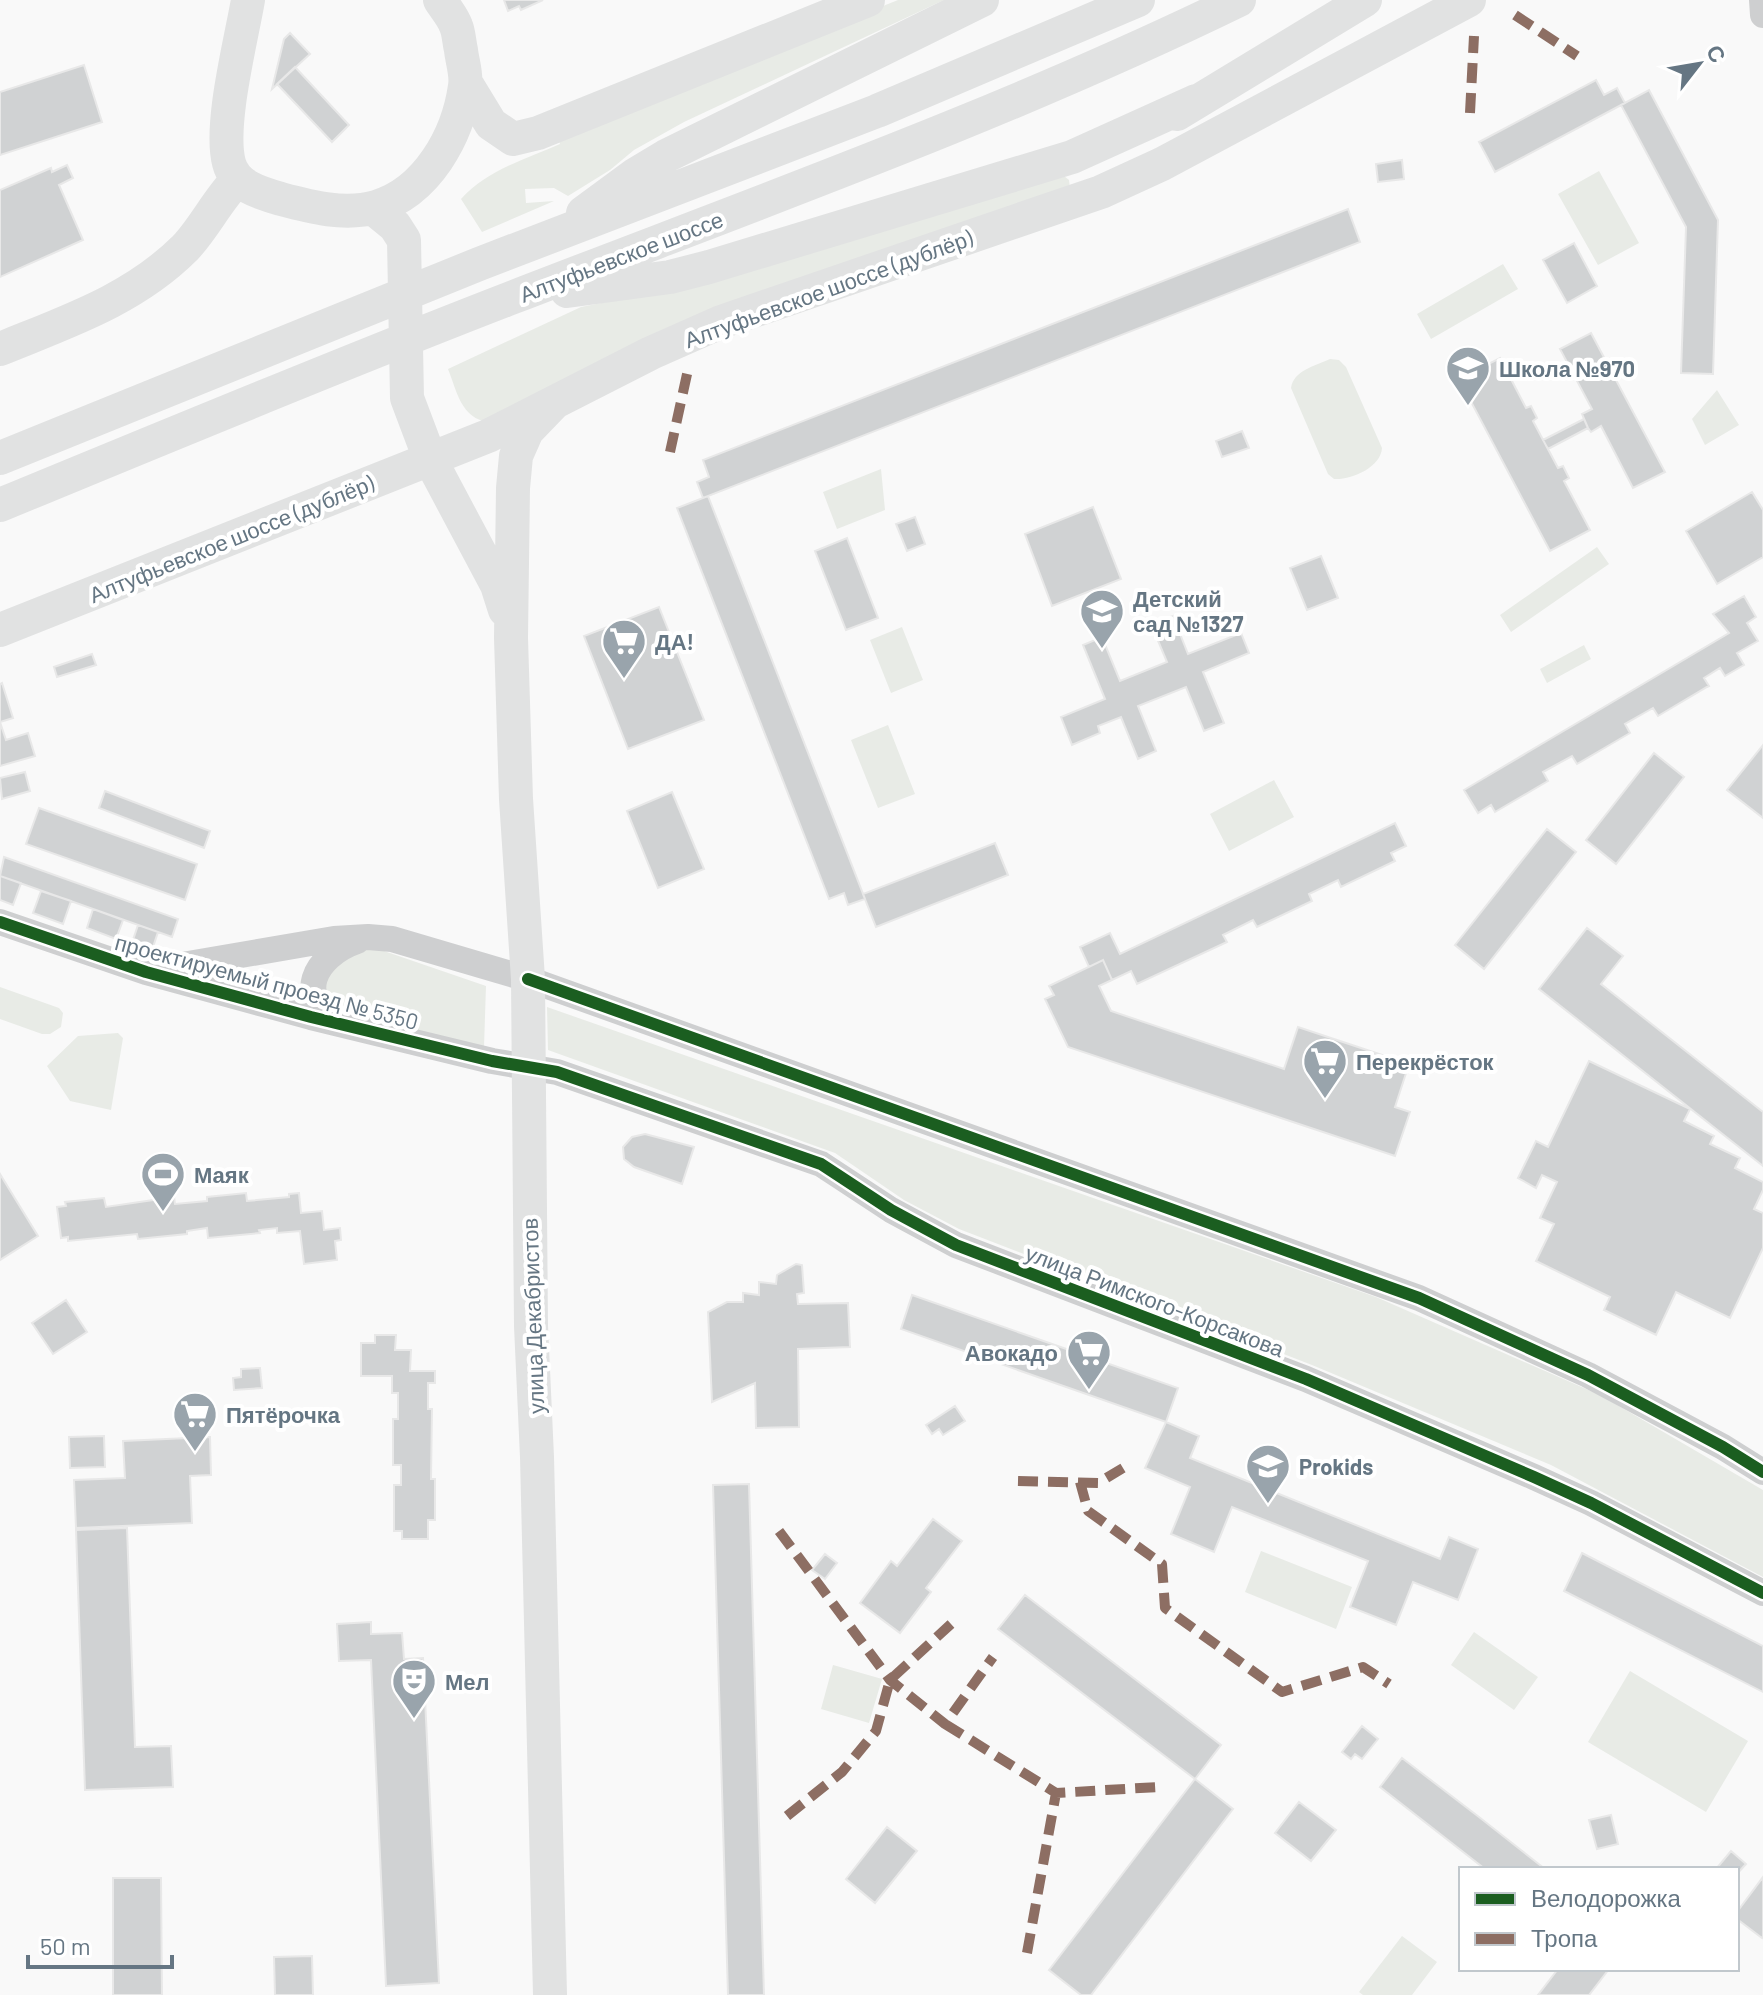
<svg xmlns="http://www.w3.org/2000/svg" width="1763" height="1995" viewBox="0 0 1763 1995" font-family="Barlow,sans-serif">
	<rect width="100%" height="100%" fill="#f9f9f9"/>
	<!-- green -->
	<path fill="#e8ebe6" d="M898,0H944L684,122L634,150L610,170L568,196L554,188L525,189L526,203L554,201L482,232L461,199C487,170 526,159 560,144L558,136Z
		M1599,171L1639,243L1598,265L1558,194Z
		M1064,176L1069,180L1070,189L489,422C461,419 457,391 448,369L581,307L716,280Z
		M1503,264L1518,289L1431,339L1417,314Z
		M1330,359L1339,360L1346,367L1382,448C1381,467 1352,480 1334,479L1328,474L1291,388C1294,370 1315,366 1330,359Z
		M1717,390L1739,425L1705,445L1692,419Z
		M881,469L885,510L837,529L823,492Z
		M1597,547L1609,564L1511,632L1500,615Z
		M902,627L923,680L891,693L870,640Z
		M1584,645L1591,659L1547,683L1540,669Z
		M888,725L915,794L878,808L851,740Z
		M1274,780L1294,817L1229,851L1210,814Z
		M369,949L384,951L486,986L484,1047L329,1008L322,974L329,964Z
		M0,987L59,1008L63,1013L61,1027L50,1034H42L0,1019Z
		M547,1007L1376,1297L1600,1395L1763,1490V1577L1551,1465L1312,1365L959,1229L904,1200L835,1153L548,1050Z
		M118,1033L123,1038L111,1110L70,1101L47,1066L78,1036Z
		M1261,1551L1352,1587L1336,1629L1245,1592Z
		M1474,1632L1538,1677L1514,1710L1451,1665Z
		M833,1665L882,1679L869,1723L821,1709Z
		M1630,1671L1748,1741L1706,1812L1588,1742Z
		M1402,1936L1437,1962L1412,1995H1363L1359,1992Z"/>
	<!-- building -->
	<path fill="#d0d2d3" stroke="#e8e8e8" stroke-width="2" d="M504,0H543L521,10L519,6L508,11Z
		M290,33L310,54L272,89L284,39Z
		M84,65L102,122L0,155V92Z
		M295,67L349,125L332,142L277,84Z
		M1596,80L1604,95L1617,88L1625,103L1495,172L1479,142Z
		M1649,90L1718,220L1713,374L1681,373L1686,227L1621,105Z
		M1402,160L1404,179L1378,182L1376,164Z
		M67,165L73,178L59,185L83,240L0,277V190L51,168L52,172Z
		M1348,209L1360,242L703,498L697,482L709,477L703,460Z
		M1574,243L1597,286L1567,303L1543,260Z
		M1591,333L1665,472L1633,488L1601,426L1591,432L1588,428L1548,449L1558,468L1563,466L1569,478L1564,481L1590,530L1550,551L1459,379L1500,358L1526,408L1531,406L1537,418L1533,421L1543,440L1584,419L1582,414L1592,409L1560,349Z
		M1591,333L1665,472L1633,488L1601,426L1591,432L1588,428L1582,414L1592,409L1560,349Z
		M1500,358L1526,408L1531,406L1537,418L1533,421L1558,468L1563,466L1569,478L1564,481L1590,530L1550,551L1459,379Z
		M1584,419L1588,428L1548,449L1543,440Z
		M1242,431L1249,448L1222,457L1216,441Z
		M1752,492L1763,510V557L1717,584L1686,531Z
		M708,496L865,899L848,905L844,893L829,899L677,508Z
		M1093,507L1121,579L1052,606L1025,534Z
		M915,517L925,544L907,551L896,524Z
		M847,538L878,618L846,630L815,551Z
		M1321,556L1338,598L1307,610L1290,568Z
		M1744,596L1756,617L1747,623L1758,641L1737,653L1744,665L1725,676L1720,668L1704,678L1709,686L1707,687L1658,716L1653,708L1625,724L1630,733L1577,764L1572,756L1543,772L1548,781L1495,812L1491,805L1478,813L1464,790L1729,633L1713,614Z
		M659,607L704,720L628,749L584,636Z
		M1173,616L1188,654L1241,633L1249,653L1203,672L1224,723L1204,731L1186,687L1138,706L1156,751L1138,759L1121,717L1098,726L1100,733L1072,745L1061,717L1105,699L1083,645L1102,637L1120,681L1167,662L1151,624Z
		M92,654L96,665L57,677L54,667Z
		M2,683L13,718L0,722L6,740L28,733L35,756L0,766V684Z
		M1763,745V818L1727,790Z
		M1654,753L1684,777L1616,864L1586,840Z
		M25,772L30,791L2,799L0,778Z
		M105,791L210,831L204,848L99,808Z
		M672,792L704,869L658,888L627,811Z
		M39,808L197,864L185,900L26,844Z
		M1395,823L1406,846L1391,853L1395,861L1341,887L1338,880L1309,894L1312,901L1257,927L1253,920L1223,935L1227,942L1137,984L1131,971L1112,980L1103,960L1089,967L1080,947L1110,933L1120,954Z
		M1547,829L1576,852L1484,969L1455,945Z
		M995,843L1008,875L876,927L863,894Z
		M4,857L178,919L172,937L0,876Z
		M0,876L21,883L13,905L0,900Z
		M41,891L71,901L63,924L33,913Z
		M93,909L123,920L116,939L87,928Z
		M138,925L158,932L153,947L133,940Z
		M1587,928L1623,956L1601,984L1763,1112V1166L1539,989Z
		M1103,960L1112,980L1099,986L1111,1011L1284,1069L1298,1027L1409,1064L1395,1107L1410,1112L1395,1156L1068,1047L1045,999L1054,995L1049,986Z
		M1589,1061L1690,1109L1684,1121L1714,1136L1710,1144L1740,1158L1735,1168L1763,1182V1190L1754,1209L1763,1213V1248L1730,1318L1676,1292L1656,1335L1604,1310L1610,1297L1536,1261L1554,1224L1540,1218L1557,1182L1542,1175L1536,1188L1518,1178L1536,1141L1548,1147Z
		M645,1134L694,1147L682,1184L634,1167L624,1159L623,1147L632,1137Z
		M0,1174L38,1236L0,1260Z
		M246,1193L247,1201L289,1197V1194L299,1193L301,1213L322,1211L324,1230L340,1228L341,1240L335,1241L337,1260L304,1264L300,1231L277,1233V1228L259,1230L260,1233L208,1238L207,1228L187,1231V1234L138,1239L137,1234L68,1241V1237L61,1238L57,1207L66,1206L65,1202L104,1198L106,1207L174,1197L175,1204L207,1201V1197Z
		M796,1264L802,1265L804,1293L797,1294L798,1304L848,1303L850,1347L798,1349L799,1427L756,1428L755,1383L712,1402L708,1312L727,1302H743V1293L759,1295V1282L776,1284L777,1275Z
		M912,1295L1178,1388L1166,1422L901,1329Z
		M66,1300L87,1332L53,1354L32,1323Z
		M375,1335H396L395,1350H411L410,1371H435V1383H428V1409H432L431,1479H435V1520H428V1539H402V1531H394V1485H401V1465H393V1419H398V1393H392V1376H361V1343H375Z
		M260,1368L262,1388L234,1390L233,1378L241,1377V1369Z
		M955,1406L965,1421L943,1435L939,1429L932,1434L926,1425Z
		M1166,1422L1199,1436L1190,1458L1440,1559L1449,1537L1478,1549L1458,1600L1413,1582L1396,1625L1350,1607L1368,1561L1232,1507L1214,1552L1171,1534L1190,1487L1145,1468Z
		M104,1436L105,1467L70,1468L69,1437Z
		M210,1437L211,1475L190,1476L192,1523L76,1528L74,1480L125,1478L123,1441Z
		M749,1484L764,1995H728L713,1485Z
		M933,1519L962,1541L926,1588L931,1592L900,1633L860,1603L891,1561L897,1566Z
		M127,1528L135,1747L171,1746L173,1787L85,1790L76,1530Z
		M1582,1553L1763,1646V1692L1564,1591Z
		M825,1554L837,1563L825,1579L812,1570Z
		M1025,1595L1221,1745L1195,1779L998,1629Z
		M371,1622V1634L402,1633L404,1659L423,1658L439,1983L386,1986L371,1660L339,1661L337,1624Z
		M1362,1726L1378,1739L1362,1759L1355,1754L1351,1759L1342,1752Z
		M1402,1758L1479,1817L1545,1869H1485L1380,1787Z
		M1195,1779L1233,1809L1091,1995H1081L1049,1970Z
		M1299,1802L1336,1830L1311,1861L1275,1833Z
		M1611,1815L1618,1844L1597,1849L1589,1820Z
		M887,1827L917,1851L875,1903L846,1879Z
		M1731,1851L1746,1864L1737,1874V1869H1716Z
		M1763,1877V1936L1762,1938L1737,1919V1912Z
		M113,1878H161L162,1995H113Z
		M312,1956L313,1995H275L274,1957Z
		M1558,1969H1609L1589,1995H1538Z"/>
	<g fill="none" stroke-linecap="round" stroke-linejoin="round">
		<!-- minor -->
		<path stroke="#cecfd0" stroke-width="26" d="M1762,0L1763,15
			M0,922L146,972L311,1017L492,1061L557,1072L821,1164L891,1210L956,1245L1306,1379L1534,1477L1591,1503L1763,1593
			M153,970L334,939L368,937L392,939L528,979L1419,1298L1588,1375L1723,1447L1763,1472
			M342,1023C292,999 314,956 357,941"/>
		<!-- major -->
		<path stroke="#e1e2e2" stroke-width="34" d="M248,0C241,41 219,125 229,163C235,186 260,193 281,199C311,207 345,216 376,207C427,192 458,136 465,86C467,74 462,61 461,50C459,42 459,33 456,26C453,17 445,8 440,0
			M466,83L491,124L513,139L538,133L868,0
			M1177,114L1365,0
			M373,208L395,226L404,240L407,398L430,459L497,585L505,610
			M583,213L636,174L666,156L982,0
			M567,291L670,277L709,267L1072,157L1196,101
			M0,349C66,322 133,300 185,248C205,227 217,200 238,179
			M0,458L479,264L877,111L1138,0
			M0,505C170,435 340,364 511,298C756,203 1003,115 1239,0
			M0,630L488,436L651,353L721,322L1101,192L1162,164L1469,0
			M550,1995L537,1457L531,1326L528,979L516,799L511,638L513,488L516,456L527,431L554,403"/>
		<!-- quiet -->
		<path stroke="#8d6e63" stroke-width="10" stroke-dasharray="20 10" stroke-linecap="butt" d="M1515,15L1577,56
			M1470,113L1474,36
			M670,452L689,365
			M1018,1481L1098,1483L1123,1468
			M1080,1482L1088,1511L1162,1564L1165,1608L1282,1692L1363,1667L1389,1684
			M779,1531L890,1680L945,1724L993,1657
			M945,1724L1056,1793L1158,1787
			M787,1816L842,1772L876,1731L890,1680L951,1624
			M1027,1953L1056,1793"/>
		<!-- cycleway casing -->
		<g stroke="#fff" stroke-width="17">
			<path id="cycleway" d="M0,922L146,972L311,1017L492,1061L557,1072L821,1164L891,1210L956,1245L1306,1379L1534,1477L1591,1503L1763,1593
				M528,979L1419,1298L1588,1375L1723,1447L1763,1472"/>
		</g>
		<!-- cycleway -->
		<use href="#cycleway" stroke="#1b5e20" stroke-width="12"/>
	</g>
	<!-- icons -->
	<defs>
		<g id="school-pin" transform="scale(2.3)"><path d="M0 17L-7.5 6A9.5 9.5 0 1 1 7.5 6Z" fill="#99a4ac" stroke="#fff"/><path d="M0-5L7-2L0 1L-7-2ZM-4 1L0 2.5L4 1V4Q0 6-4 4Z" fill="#fff"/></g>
		<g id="supermarket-pin" transform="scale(2.3)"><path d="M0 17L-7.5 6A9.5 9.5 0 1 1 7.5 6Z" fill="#99a4ac" stroke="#fff"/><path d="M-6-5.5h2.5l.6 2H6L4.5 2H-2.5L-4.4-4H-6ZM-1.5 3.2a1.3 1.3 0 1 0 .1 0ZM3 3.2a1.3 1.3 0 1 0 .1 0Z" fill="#fff"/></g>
		<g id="stadium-pin" transform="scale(2.3)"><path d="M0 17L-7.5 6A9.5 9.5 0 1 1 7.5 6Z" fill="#99a4ac" stroke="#fff"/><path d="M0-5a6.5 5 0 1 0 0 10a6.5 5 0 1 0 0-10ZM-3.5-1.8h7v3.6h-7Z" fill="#fff"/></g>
		<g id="theatre-pin" transform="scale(2.3)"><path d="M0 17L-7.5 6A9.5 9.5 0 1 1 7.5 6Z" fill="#99a4ac" stroke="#fff"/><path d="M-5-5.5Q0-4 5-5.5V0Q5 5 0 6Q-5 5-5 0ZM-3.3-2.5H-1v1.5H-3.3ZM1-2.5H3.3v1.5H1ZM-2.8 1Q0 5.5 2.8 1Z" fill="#fff"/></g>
	</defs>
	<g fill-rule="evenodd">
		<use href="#school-pin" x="1468" y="368"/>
		<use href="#school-pin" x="1102" y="611"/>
		<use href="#supermarket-pin" x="624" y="641"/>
		<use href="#supermarket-pin" x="1325" y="1061"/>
		<use href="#stadium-pin" x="163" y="1174"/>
		<use href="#supermarket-pin" x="1089" y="1352"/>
		<use href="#supermarket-pin" x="195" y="1414"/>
		<use href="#school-pin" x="1268" y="1466"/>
		<use href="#theatre-pin" x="414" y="1681"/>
	</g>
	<g text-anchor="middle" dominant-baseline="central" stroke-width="8" stroke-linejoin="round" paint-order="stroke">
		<!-- street labels -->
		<g font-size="22" fill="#657683" stroke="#fff">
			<text transform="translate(621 256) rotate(-21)">Алтуфьевское шоссе</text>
			<text transform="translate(828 288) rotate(-20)">Алтуфьевское шоссе (дублёр)</text>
			<text transform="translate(231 538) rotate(-22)">Алтуфьевское шоссе (дублёр)</text>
			<text transform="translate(267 981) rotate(15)">проектируемый проезд № 5350</text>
			<text transform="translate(1155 1300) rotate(21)">улица Римского-Корсакова</text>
			<text transform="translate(532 1316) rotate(-92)">улица Декабристов</text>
		</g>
		<!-- poi labels -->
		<g font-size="22" font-weight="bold" fill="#657683" stroke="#fff" text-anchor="start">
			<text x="1499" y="368">Школа №970</text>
			<text x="1133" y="598">Детский<tspan x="1133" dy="25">сад №1327</tspan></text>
			<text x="655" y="641">ДА!</text>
			<text x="1356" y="1061">Перекрёсток</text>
			<text x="194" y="1174">Маяк</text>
			<text x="1058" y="1352" text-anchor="end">Авокадо</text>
			<text x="226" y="1414">Пятёрочка</text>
			<text x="1299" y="1466">Prokids</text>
			<text x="445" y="1681">Мел</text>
		</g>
	</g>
	<!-- legend -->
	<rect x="1459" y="1867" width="280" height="104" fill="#ffffff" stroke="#c1c8cd" stroke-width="2"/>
	<rect x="1475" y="1893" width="40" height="12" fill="#1b5e20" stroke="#c1c8cd" stroke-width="2"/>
	<text x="1531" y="1907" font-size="24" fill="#657683">Велодорожка</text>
	<rect x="1475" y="1933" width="40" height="12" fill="#8d6e63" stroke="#c1c8cd" stroke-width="2"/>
	<text x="1531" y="1947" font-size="24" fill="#657683">Тропа</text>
	<!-- north arrow -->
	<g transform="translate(1699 64) rotate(59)" stroke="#ffffff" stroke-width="6" paint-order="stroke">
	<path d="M0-6L14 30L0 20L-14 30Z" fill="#657683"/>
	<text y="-12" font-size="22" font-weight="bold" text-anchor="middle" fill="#657683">С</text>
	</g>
	<!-- scale -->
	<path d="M28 1955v12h144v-12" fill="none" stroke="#657683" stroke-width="4"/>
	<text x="40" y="1955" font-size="24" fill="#657683" stroke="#ffffff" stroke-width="6" paint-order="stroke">50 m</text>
</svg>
